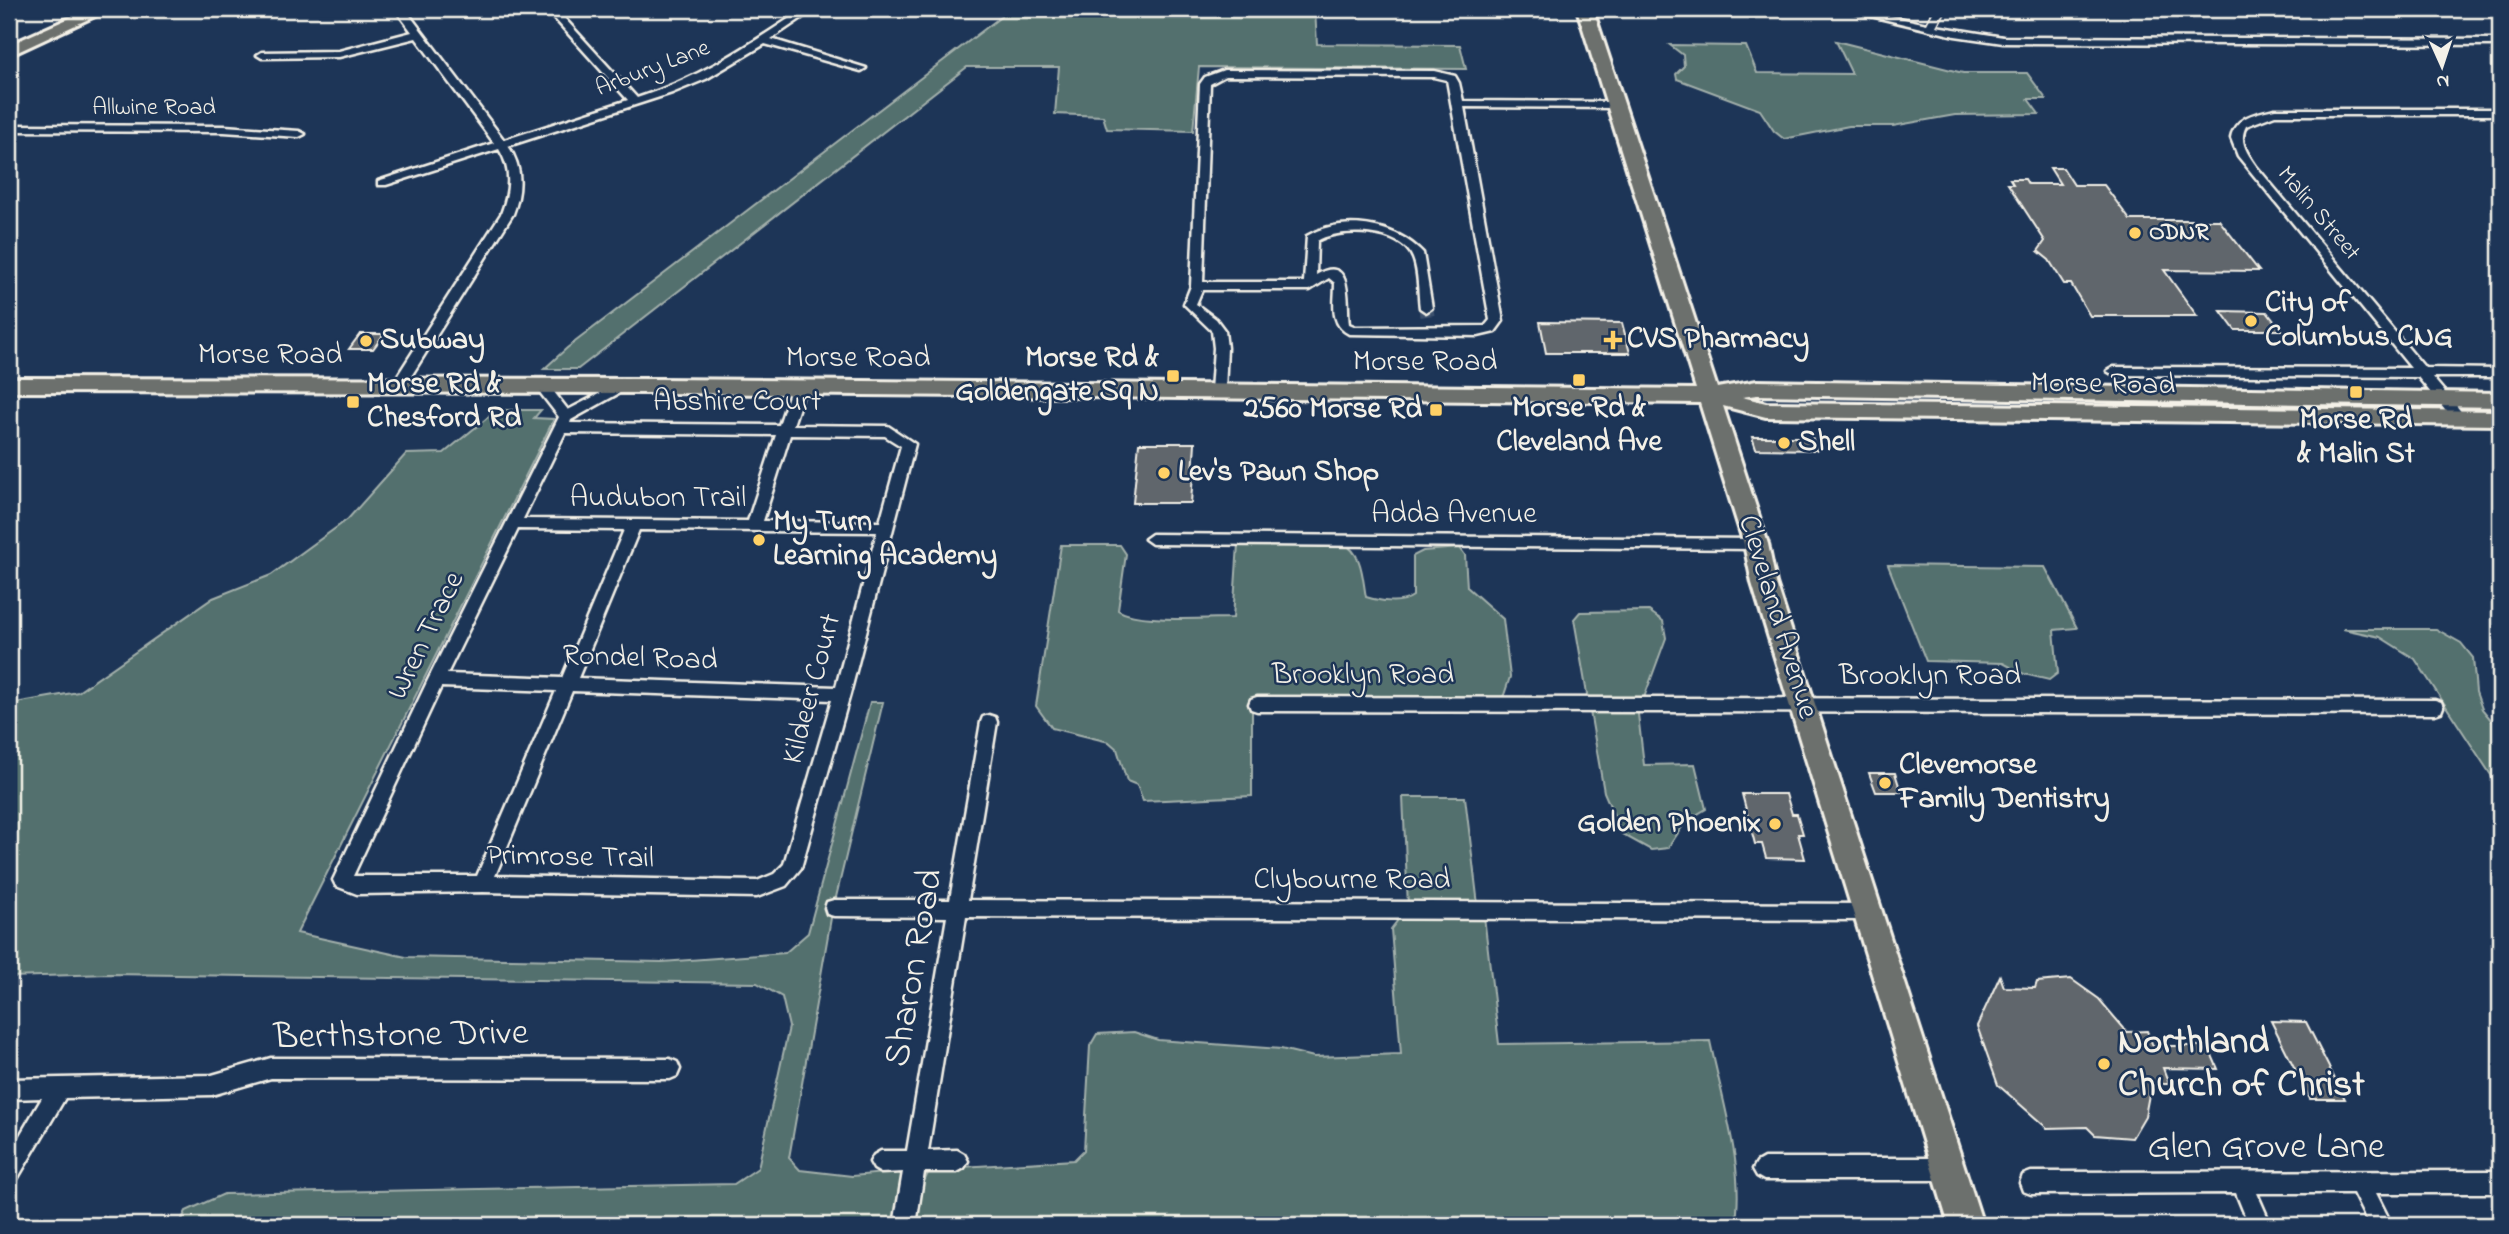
<svg xmlns="http://www.w3.org/2000/svg" width="2509" height="1234" viewBox="0 0 2509 1234" font-family="'Indie Flower',sans-serif">
	<rect width="100%" height="100%" fill="#1d3557"/>
	<filter id="ink" filterUnits="userSpaceOnUse"><feTurbulence type="fractalNoise" baseFrequency=".0143" numOctaves="2"/><feDisplacementMap in="SourceGraphic" scale="14" xChannelSelector="R" yChannelSelector="G"/><feConvolveMatrix kernelMatrix="1 2 1 2 8 2 1 2 1" color-interpolation-filters="sRGB"/></filter>
	<g filter="url(#ink)">
		<!-- green -->
		<path fill="#526f6e" stroke="#a3b0ab" stroke-width="2" d="M1011,9H1315L1317,44L1460,45L1466,69L1199,67L1193,131L1107,129L1103,116L1055,114L1059,67H967L578,369H544L567,348Z
			M1836,41L1963,73H2027L2046,99H2028L2039,114L1955,115L1893,126H1849L1784,139L1774,131L1760,110L1677,79L1676,74L1684,66L1683,55L1670,45L1746,46L1757,73L1852,74Z
			M497,410H541L534,418L554,419L297,933L406,957L662,962L785,953L808,933L870,702H883L831,918L789,1158L800,1170L852,1176L905,1171L897,1225H179L186,1211L224,1194L734,1184L758,1168L789,1027L782,997L757,983L110,974L9,977V704L78,692L213,598L271,575L348,519L406,454L444,453Z
			M1343,543C1363,554 1362,576 1366,597C1379,601 1401,605 1413,596V556L1423,551L1460,548L1465,555L1467,587L1503,619L1510,677L1504,695L1497,700H1252V796L1143,801L1137,785L1127,781L1117,749L1109,742L1052,728L1036,706L1061,545H1120L1126,554L1118,610C1135,623 1209,618 1233,618L1238,544Z
			M1888,565L2045,567L2077,628L2054,630L2058,673L2049,680L2024,674L2003,663L1926,661Z
			M1649,611L1663,621L1666,638L1638,714L1644,765L1695,764L1706,809L1686,821L1668,848L1651,850L1622,834L1604,792L1574,619L1580,612Z
			M2343,629H2436L2461,643L2473,658L2476,692L2482,709L2492,721L2500,723V796H2497L2491,775L2415,659L2380,637Z
			M1403,797H1465L1478,905L1408,906Z
			M1484,916L1499,1044L1710,1041C1721,1095 1746,1172 1735,1225H915L920,1190L930,1169L1074,1160L1084,1150L1090,1046L1097,1034L1134,1032L1158,1040L1281,1049L1314,1057L1401,1054L1391,929L1398,920Z"/>
		<!-- building -->
		<path fill="#61666c" stroke="#f4f1e8" stroke-width="2" d="M2050,168H2063L2074,185H2104L2130,220H2219L2259,271L2164,270L2197,316H2090L2071,284H2064L2049,260L2038,251L2045,241L2008,184H2013L2010,179H2025L2028,184H2060Z
			M2221,311L2267,312L2281,330H2235Z
			M1540,322L1622,323L1630,353H1546Z
			M360,334H384L373,349H349Z
			M1752,437H1812L1817,450L1756,449Z
			M1139,443H1195L1191,503H1133Z
			M1869,773H1895L1901,792H1876Z
			M1742,794H1786L1792,814H1797L1803,834H1798L1805,859L1766,858L1762,844H1755Z
			M2000,976L2004,987L2035,988L2037,982L2071,979L2099,999L2127,1032L2147,1031L2153,1046H2208L2218,1069L2163,1068L2169,1084H2151L2145,1116L2132,1138L2095,1135L2087,1127L2047,1128L1998,1085L1977,1026Z
			M2271,1021L2306,1022L2345,1099H2310Z"/>
		<g fill="none" stroke-linecap="round" stroke-linejoin="round">
			<!-- minor-tunnel -->
			<path stroke="#3d516d" stroke-width="15" stroke-dasharray="15 7" stroke-linecap="butt" d="M1426,308L1427,316"/>
			<!-- minor casing -->
			<g stroke="#f4f1e8" stroke-width="5">
				<path id="minor" d="M395,9H405L504,140L628,100L546,9H556L637,98C698,78 740,51 793,16L772,9L799,12L804,9H815L771,39L866,68L861,71L765,44L706,79L672,93L508,146C523,167 522,191 513,214L403,389L398,390L391,386L501,214C510,191 512,170 499,149L386,185H378V181L494,143L416,38L339,57L262,58L257,55L262,52L339,51L412,32Z
					M1841,9H1858L1927,24L1935,9H1945L1936,26L2003,37L2500,39V45L2003,43L1955,36Z
					M1224,70L1434,71L1455,76L1459,83L1463,101L1616,102L1621,105L1616,108L1464,107L1503,321L1495,332L1478,336L1349,334C1329,324 1335,303 1335,283L1329,278L1310,290H1202L1196,304L1216,319L1225,331L1227,348L1225,391L1218,395L1211,391L1214,348L1212,331L1184,304L1191,286L1200,84L1205,77ZM1225,76L1434,77L1447,80L1490,320L1485,326L1356,327L1349,324C1346,304 1354,253 1316,275L1317,241C1339,227 1402,229 1413,258C1419,272 1418,293 1420,308L1426,312L1432,308L1423,253C1395,223 1342,215 1307,236L1304,282H1203L1210,84Z
					M2275,109H2500V115H2275L2246,126C2238,141 2247,153 2256,166L2425,368L2500,369V377H2432L2464,415L2466,418L2464,421H2454L2418,377L2114,375L2107,371L2114,367L2411,368L2238,156L2231,138C2235,116 2257,113 2275,109Z
					M9,125L224,126L299,131L305,134L299,137L224,132L9,131Z
					M542,382L547,383L568,410L620,383H630L632,386L571,420L570,423L779,425L791,389L798,385L805,389L793,425L888,426L915,444L850,694L801,868L786,886L757,897L483,892L357,894L336,886L333,880L428,680L559,417L535,386ZM565,433L776,435L748,521L523,519ZM790,435L885,436L901,446L880,522L763,521ZM518,529L624,530L562,678L447,674ZM639,530L877,532L836,687L578,678ZM441,687L556,691L477,876H353ZM572,691L832,700L784,864L774,874L757,881L495,876Z
					M1152,534L1756,539L1764,544L1756,549L1152,544L1145,539Z
					M1257,697L2435,700L2441,702L2443,707L2441,712L2435,714L1257,711L1251,709L1249,704L1251,699Z
					M989,715L995,717L997,722L968,900L1870,904L1877,906L1879,912L1877,918L1870,920L966,917L928,1151L957,1150L964,1154L968,1161L964,1168L957,1172H924L916,1225H894L903,1172L881,1173L874,1169L870,1162L874,1155L881,1151H907L947,917L834,916L827,914L825,908L827,902L834,900H950L981,722L983,717Z
					M271,1058L670,1059L677,1062L680,1069L677,1076L670,1079L271,1078L212,1095L65,1098L16,1181L9,1184V1154L42,1098L9,1099V1079L212,1075Z
					M1764,1158H1948L1955,1162L1959,1169L1955,1176L1948,1180H1764L1757,1176L1753,1169L1757,1162Z
					M2500,1171V1193H2376L2392,1225H2369L2353,1193H2257L2271,1225H2249L2236,1193L2031,1194L2023,1191L2020,1183L2023,1175L2031,1172Z"/>
			</g>
			<!-- primary casing -->
			<g stroke="#f4f1e8" stroke-width="6">
				<path id="primary" d="M90,9H110L9,56V45Z
					M1577,9H1593L1717,388L1757,381L2500,393V407L1757,395L1742,397L1766,403L2500,411V425L1766,417L1723,406L1768,544L1776,583L1983,1225H1949L1752,583L1744,544L1700,403L661,393L9,392V378L661,379L1696,389Z"/>
			</g>
			<!-- minor -->
			<use href="#minor" fill="#1d3557" fill-rule="evenodd"/>
			<!-- primary -->
			<use href="#primary" fill="#6c706d" fill-rule="evenodd"/>
		</g>
	</g>
	<!-- markers -->
	<g fill="#ffd166" stroke="#1d3557" stroke-width="2.5">
		<circle cx="2135" cy="233" r="7"/>
		<circle cx="2251" cy="321" r="7"/>
		<path d="M1609.5 329.5h7v7h7v7h-7v7h-7v-7h-7v-7h7z"/>
		<circle cx="366" cy="341" r="7"/>
		<rect x="1166" y="369" width="14" height="14" rx="3.5"/>
		<rect x="1572" y="373" width="14" height="14" rx="3.5"/>
		<rect x="2349" y="385" width="14" height="14" rx="3.5"/>
		<rect x="346" y="395" width="14" height="14" rx="3.5"/>
		<rect x="1429" y="403" width="14" height="14" rx="3.5"/>
		<circle cx="1784" cy="443" r="7"/>
		<circle cx="1164" cy="473" r="7"/>
		<circle cx="759" cy="540" r="7"/>
		<circle cx="1885" cy="783" r="7"/>
		<circle cx="1775" cy="824" r="7"/>
		<circle cx="2104" cy="1064" r="7"/>
	</g>
	<g text-anchor="middle" dominant-baseline="central" stroke-width="5" stroke-linejoin="round" paint-order="stroke">
		<!-- far-street labels -->
		<g font-size="24" fill="#f4f1e8" stroke="#1d3557">
			<text transform="translate(653 69) rotate(-21)">Arbury Lane</text>
			<text x="154" y="108">Allwine Road</text>
			<text transform="translate(2318 214) rotate(50)">Malin Street</text>
		</g>
		<!-- far-poi labels -->
		<g font-size="24" font-weight="bold" fill="#f4f1e8" stroke="#1d3557" text-anchor="start">
			<text x="2149" y="233">ODNR</text>
		</g>
		<!-- poi labels -->
		<g font-size="30" font-weight="bold" fill="#f4f1e8" stroke="#1d3557" text-anchor="start">
			<text x="2265" y="304">City of<tspan x="2265" dy="34">Columbus CNG</tspan></text>
			<text x="1627" y="340">CVS Pharmacy</text>
			<text x="380" y="341">Subway</text>
			<text x="1159" y="359" text-anchor="end">Morse Rd &amp;<tspan x="1159" dy="34">Goldengate Sq N</tspan></text>
			<text x="367" y="385">Morse Rd &amp;<tspan x="367" dy="34">Chesford Rd</tspan></text>
			<text x="1579" y="409" text-anchor="middle">Morse Rd &amp;<tspan x="1579" dy="34">Cleveland Ave</tspan></text>
			<text x="1422" y="410" text-anchor="end">2560 Morse Rd</text>
			<text x="2356" y="421" text-anchor="middle">Morse Rd<tspan x="2356" dy="34">&amp; Malin St</tspan></text>
			<text x="1798" y="443">Shell</text>
			<text x="1178" y="473">Lev's Pawn Shop</text>
			<text x="773" y="523">My Turn<tspan x="773" dy="34">Learning Academy</tspan></text>
			<text x="1899" y="766">Clevemorse<tspan x="1899" dy="34">Family Dentistry</tspan></text>
			<text x="1761" y="824" text-anchor="end">Golden Phoenix</text>
		</g>
		<!-- street labels -->
		<g font-size="30" fill="#f4f1e8" stroke="#1d3557">
			<text x="270" y="356">Morse Road</text>
			<text x="858" y="359">Morse Road</text>
			<text x="1425" y="363">Morse Road</text>
			<text transform="translate(2103 385) rotate(1)">Morse Road</text>
			<text x="737" y="403">Abshire Court</text>
			<text x="658" y="499">Audubon Trail</text>
			<text x="1454" y="515">Adda Avenue</text>
			<text transform="translate(1777 617) rotate(73)">Cleveland Avenue</text>
			<text transform="translate(427 636) rotate(-64)">Wren Trace</text>
			<text transform="translate(640 659) rotate(2)">Rondel Road</text>
			<text x="1363" y="676">Brooklyn Road</text>
			<text x="1930" y="677">Brooklyn Road</text>
			<text transform="translate(813 689) rotate(-75)">Kildeer Court</text>
			<text transform="translate(570 858) rotate(1)">Primrose Trail</text>
			<text x="1352" y="881">Clybourne Road</text>
		</g>
		<!-- near-street labels -->
		<g font-size="37" fill="#f4f1e8" stroke="#1d3557">
			<text transform="translate(915 968) rotate(-80)">Sharon Road</text>
			<text transform="translate(401 1036) rotate(-1)">Berthstone Drive</text>
			<text x="2266" y="1148">Glen Grove Lane</text>
		</g>
		<!-- near-poi labels -->
		<g font-size="37" font-weight="bold" fill="#f4f1e8" stroke="#1d3557" text-anchor="start">
			<text x="2118" y="1043">Northland<tspan x="2118" dy="43">Church of Christ</tspan></text>
		</g>
	</g>
	<!-- margin -->
	<rect width="2509" height="1234" fill="none" stroke="#1d3557" stroke-width="35"/>
	<rect x="18" y="18" width="2474" height="1199" fill="none" stroke="#f4f1e8" stroke-width="2.5" filter="url(#ink)"/>
	<!-- north arrow -->
	<g transform="translate(2442 66) rotate(177)" stroke="#1d3557" stroke-width="5" paint-order="stroke">
	<path d="M0-5L12 26L0 18L-12 26Z" fill="#f4f1e8"/>
	<text y="-10" font-size="19" font-weight="bold" text-anchor="middle" fill="#f4f1e8">N</text>
	</g>
</svg>
